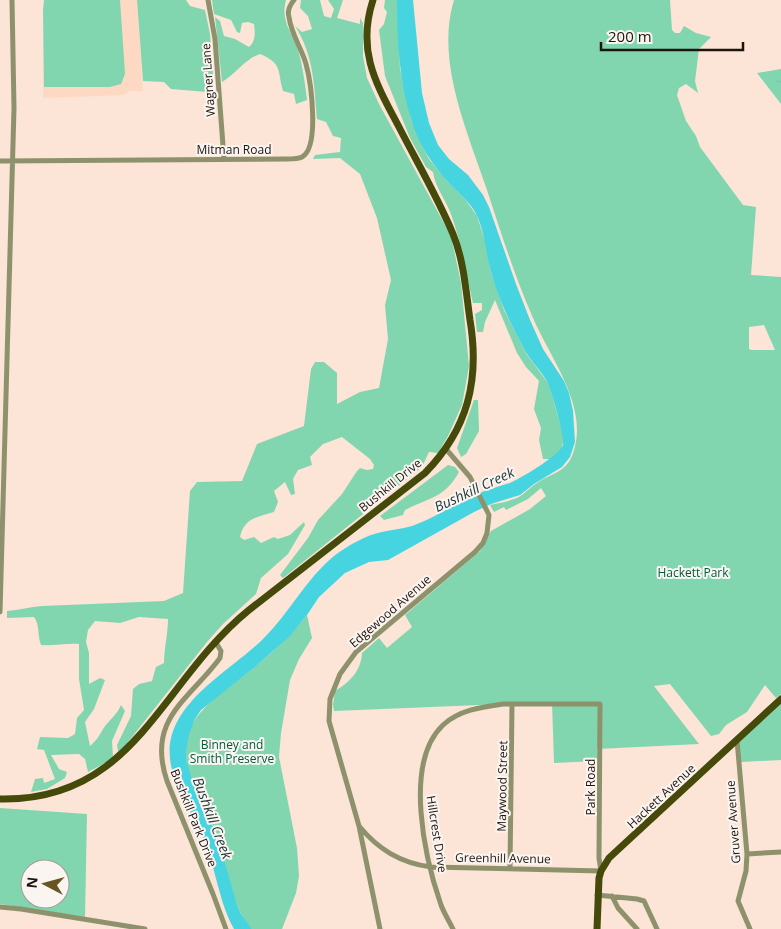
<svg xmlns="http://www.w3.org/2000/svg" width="781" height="929" viewBox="0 0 781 929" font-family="'Open Sans',sans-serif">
	<rect width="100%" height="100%" fill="#fce4d6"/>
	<!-- built -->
	<path fill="#fdd8c3" d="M44,0H137L143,91H129L124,95L43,98Z"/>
	<!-- green -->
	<path fill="#82d6af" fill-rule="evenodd" d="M44,0H120L125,74L121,84L110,87H44L43,11Z
		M137,0H186L190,6L205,10L210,34L214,88H209L207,92L171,89L164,82L143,81Z
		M212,0H286C280,23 293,32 299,53C303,68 305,84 307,100L296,104L294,94L283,91C277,70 283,64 260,54C245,59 236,74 222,82L215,17L220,21L224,36L235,39L249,47C256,41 255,32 254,24L248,22L242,23L240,33L237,32L231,20L214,14Z
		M301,0H320L324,16L331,18L334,9L328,0H343L337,18L360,24V18L363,23V56L367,78L379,104L451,236L461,283L469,366L462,405L448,436L438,453L429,452L422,467L283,578L280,575L308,538L318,520L342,494L357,471L360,468L367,470L373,469L374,465L370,459L342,437L323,444L310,457L312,465L298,470L293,479L295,494L291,495L285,482L274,491L278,502L274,512C258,517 244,518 240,537L244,540L254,537L261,543L274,537L278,539L290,535L304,522L305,525L288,554L261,578L256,594L223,624L207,642L121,751H118L117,745L131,716L133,689L139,684L152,681L156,667L164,663C164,648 168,634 168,619L139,617L120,623L95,621L88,630L86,642L89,653V684L100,678L105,680L94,709L85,722L90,746C97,740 99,736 103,729C109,720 117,715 121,705L125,711L112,741L113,757L109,761L88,772L85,759L79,754L51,755L59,769L67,772L65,778L47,789L31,792L35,779L43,778L44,783L55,779L44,750L37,749L40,737L68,738L75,734L77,718L84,710L79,679V644C66,643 54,646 41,645C37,635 40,625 34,617L7,618V611C19,610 30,607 42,606L164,601L183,593L190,491L197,482L242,481L257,444L304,426L311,369L315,362H324L337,373V404L360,392L379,388L388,339L385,305L391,280L377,218L360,174L340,158L313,159L315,155L340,152L341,138L333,136L326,122L317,119C314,85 314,56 295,26L302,32L312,29L308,16L300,8Z
		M385,0H397L400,69L411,120L419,140L429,159L447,181L465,199L477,216L486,244L490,269L504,310L527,355L549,384L564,439L561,450L551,459H543L539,440L541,428L534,409L539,381L526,367L517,353L495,300L485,322L483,332H477L475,314L482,310V303H473C466,274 462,245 452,217C447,201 435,188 433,172L426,167L410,138L385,76L379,30L384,24L387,12L384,8Z
		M454,0H670L672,30L675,33H680L684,26L696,33L711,37L699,49L695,81L698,93L686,84L679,88L677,95L686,121L696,136L700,147L743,205L756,207L751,275L781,277V694L776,698L765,685L747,712L726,725L719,734L711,736L670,684L654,686L699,744L597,749V761L554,763L552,702L334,711L333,705L335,691C350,682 361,671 362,653L379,638L387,648L412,627L405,615L480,551L491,531L530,509L546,496L541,488L528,499L506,510L504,507L494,512L490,505C500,503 513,501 522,495C527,491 532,486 537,483C549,474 565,473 572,456C591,409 551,360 533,318C515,277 501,233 487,190C468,133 435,61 454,0ZM764,325L775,350H751L749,349V327Z
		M781,69V104L757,73Z
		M474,400H478L479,431L466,454L461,457L457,448Z
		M448,465L455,467L459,472C445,498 428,498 405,510L403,515L384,520L380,516Z
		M307,615L312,638L299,659L290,680L281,733L279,757L297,848L299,876L296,893L282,929H252C229,904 229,869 218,838C210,815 190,784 186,761C179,713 226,692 256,666C275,650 292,634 307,615Z
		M781,699V760L741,762L737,740Z
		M0,808L87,814L85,917L0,904ZM30,869H60V899H30Z"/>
	<!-- water -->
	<path fill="#46d4e1" d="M397,0H413L422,93L429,123L438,145L449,159L468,175L483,195L489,207L516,284L530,320L543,349L564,381L569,393L573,411L575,442L570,457L562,467L534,484L520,495L491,504L474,512L388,560L369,562L345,573L319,597L307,615L290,636L255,667L201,710L195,719L189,734L186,750V760L192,779L218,838L237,905L241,914L252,929H234C218,900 216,867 203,838C193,816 180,796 173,773C153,709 227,675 264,638C290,612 306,579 334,556C347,546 366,535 382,532C394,529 405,529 417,524C440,515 460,501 482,492C491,488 501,486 510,483C521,478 560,455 563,445C565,438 551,389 547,381C540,369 529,360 523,347C511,324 499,301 492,275C485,254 486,232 475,212C468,200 456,191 447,181C435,167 424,152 417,136C400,93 397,46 397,0Z"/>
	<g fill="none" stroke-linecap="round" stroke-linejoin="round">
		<!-- stream -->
		<path stroke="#46d4e1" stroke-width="1" d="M777,81L781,82"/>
		<!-- minor -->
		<path stroke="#8e926c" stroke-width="5" d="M208,0L215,39L224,159
			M0,161L287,159C292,159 298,159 302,157C320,147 311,82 306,64C302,49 291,34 289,17C287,11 290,5 294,0
			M0,612L14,108L12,0
			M215,641L221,651L220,658C189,700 146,719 167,781L213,894L226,929
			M737,740L747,854L746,871L738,901L750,929
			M359,826C378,849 400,863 431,867L601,871L599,858L600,704H503C482,707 459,710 443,725C403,763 425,859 441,905C444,913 449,921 453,929
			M747,854L781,852
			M510,868L512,704
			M597,895L637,899L644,901L657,929
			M612,896L618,908L637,929
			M0,907L21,909L145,929
			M380,929L359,826L329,721L330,699L340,674L356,652L475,552L483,543L487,533L489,515L470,477L446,449"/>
		<!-- major -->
		<path stroke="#454909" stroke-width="7" d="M0,799C135,802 160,682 249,610L425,473C468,429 480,380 470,320C466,292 464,261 453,234C438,198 418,164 400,129C377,85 356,52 373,0
			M597,929L599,878L601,871L609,858L781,699"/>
	</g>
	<g text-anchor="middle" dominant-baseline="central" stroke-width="4" stroke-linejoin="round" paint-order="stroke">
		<!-- street labels -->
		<g font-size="12" fill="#1e140e" stroke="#fbf5f1">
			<text transform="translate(208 80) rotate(-94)">Wagner Lane</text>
			<text x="234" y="149">Mitman Road</text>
			<text transform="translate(390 485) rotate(-39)">Bushkill Drive</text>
			<text transform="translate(390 611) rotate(-41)">Edgewood Avenue</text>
			<text transform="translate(502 786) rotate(-89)">Maywood Street</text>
			<text transform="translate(590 787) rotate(-90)">Park Road</text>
			<text transform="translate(661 796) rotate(-43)">Hackett Avenue</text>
			<text transform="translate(194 818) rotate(68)">Bushkill Park Drive</text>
			<text transform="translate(733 822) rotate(-94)">Gruver Avenue</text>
			<text transform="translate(437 834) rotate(81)">Hillcrest Drive</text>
			<text transform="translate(503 858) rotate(1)">Greenhill Avenue</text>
		</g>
		<!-- park labels -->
		<g font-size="12" fill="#005a3d" stroke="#fbf5f1">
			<text x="693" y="572">Hackett Park</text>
			<text x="232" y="744">Binney and<tspan x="232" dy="14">Smith Preserve</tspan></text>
		</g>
		<!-- water labels -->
		<g font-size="14" font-style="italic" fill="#223a3c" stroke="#fbf5f1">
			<text transform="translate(474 489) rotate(-25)">Bushkill Creek</text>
			<text transform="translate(213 818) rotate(69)">Bushkill Creek</text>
		</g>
	</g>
	<!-- north arrow -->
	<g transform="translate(45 884) rotate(276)"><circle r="24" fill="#fbf5f1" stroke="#a39b96"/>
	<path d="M0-4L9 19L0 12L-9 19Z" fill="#675624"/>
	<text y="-8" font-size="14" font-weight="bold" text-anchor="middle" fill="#1e140e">N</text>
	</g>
	<!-- scale -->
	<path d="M601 42v8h142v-8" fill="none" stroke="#1e140e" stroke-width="2.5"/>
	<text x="608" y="42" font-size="15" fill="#1e140e" stroke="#fbf5f1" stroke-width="4" paint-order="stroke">200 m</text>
</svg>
